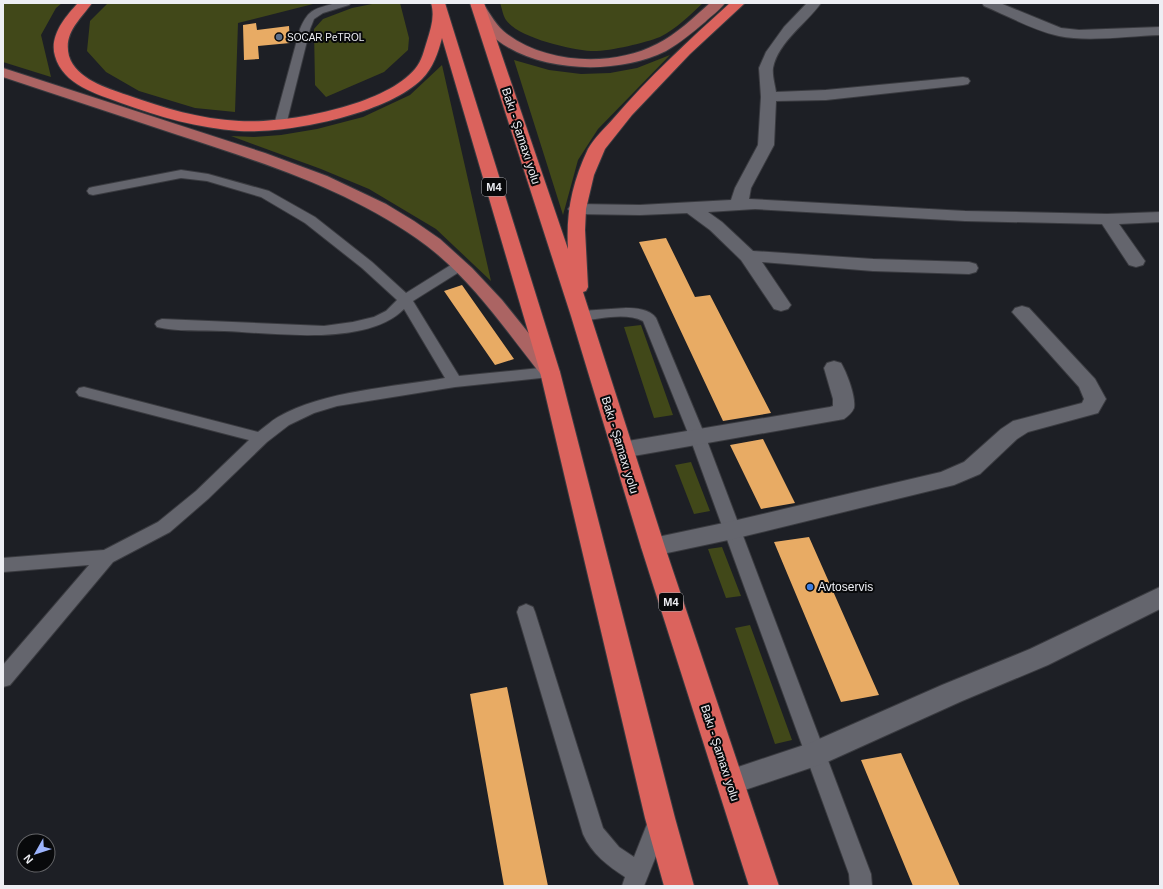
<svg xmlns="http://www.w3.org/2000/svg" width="1163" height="889" viewBox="0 0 1163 889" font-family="Helvetica,sans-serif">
	<rect width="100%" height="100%" fill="#1d1f25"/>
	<!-- green -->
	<path fill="#414819" d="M3,3H62L56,8L41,35L51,77L3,62Z
		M108,3H317L238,23L235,112L195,108L139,91L106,72L87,51L90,21Z
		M377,3H400L409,38L408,50L384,72L326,97L315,85L314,29L323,19L352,8Z
		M500,3H703C690,15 676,29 660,37C645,43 607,52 591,51C569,49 519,38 506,20C503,16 502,8 500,3Z
		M670,55L598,129L578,160L563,215L514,60L549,70L581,74L610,73L637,68Z
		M442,65L491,281L436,229L369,189L321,169L231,136L254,137L281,135L317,129L363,117L410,95Z
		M641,325L673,415L654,418L624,327Z
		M691,462L710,511L694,514L675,465Z
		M722,547L741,596L726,598L708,549Z
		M750,625L792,740L775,744L735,628Z"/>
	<!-- building -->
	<path fill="#e8ab64" d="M256,23L257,30L289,26L290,43L258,46L259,59L244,60L243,25Z
		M666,238L695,297L710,295L771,413L723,421L639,242Z
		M462,285L514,359L495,365L444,291Z
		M763,439L795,503L761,509L730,445Z
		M809,537L879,695L841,702L774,542Z
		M507,687L548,886H504L470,694Z
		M901,753L960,886H913L861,760Z"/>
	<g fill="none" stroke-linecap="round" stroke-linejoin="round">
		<!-- lane casing -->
		<g stroke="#3a3b40" stroke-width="2">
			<path id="lane" d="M336,3H351L349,5L323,13L314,19L310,29L286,125L284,127H276L274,125L300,29C309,8 315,9 336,3Z
				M181,170L208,174L269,191L315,217L372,262L406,293L454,263H464L466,266L464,269L413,301L459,376L550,367L555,368L557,372L555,376L550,377L455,387L337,406L314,413L289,425L267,442L208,499L170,532L113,562L10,685L3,687V665L89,565L3,572V558L104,550L158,522L196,491L249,440L79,396L76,392L79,388L84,387L258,432C265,427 271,421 278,417C323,391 394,387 445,378L404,309C367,347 273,333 224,331C203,330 176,332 157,327L155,324L157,321L162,319L324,326L353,322L374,317L386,311L397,300L362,268L305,223L261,197L207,181L181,178L93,195L89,194L87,191L89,188L93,187Z
				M626,308C636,308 650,309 656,318L706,438L871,874L872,886H850L849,874L690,438L643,321C625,312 600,319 581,321L576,319L574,316L576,313L581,311Z
				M526,604L533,607L535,612L603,828L619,847L634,857L651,814L659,811L667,814L670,821L644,886H622L625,877C608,866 592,854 583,834L517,612L519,607Z"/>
		</g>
		<!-- street casing -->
		<g stroke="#3a3b40" stroke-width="2">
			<path id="street" d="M807,3H821C807,23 778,42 773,68C772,75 775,85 776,92L826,90L963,77L968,78L970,81L968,84L963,85L826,100L776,101L774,145L751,188L749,199L965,211L1107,214L1160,212V222L1119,224L1145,261L1143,265L1136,267L1129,265L1102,224L965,221L755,209L708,212L722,222L753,251L873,259L969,262L976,264L978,268L976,272L969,274L873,271L762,262L791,305L788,309L781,311L774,309L741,260L710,230L687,213L640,215L577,214L571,213L568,209L571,205L577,204L640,205L731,200L735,188L758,145L761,97L759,68L766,52L784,27Z
				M982,3H1000L1061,28L1079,30L1160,27V35C1130,36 1087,42 1059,36C1033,30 1008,16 984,6Z
				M1022,306L1029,308L1095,379L1106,399L1098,413L1028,432L1017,439L980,474L954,485L733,539L653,556L645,554L641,547L645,540L653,538L733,521L941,472L964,462L1001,429L1013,421L1082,403L1084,399L1079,387L1012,312L1015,308Z
				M834,361L841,363C847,373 856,397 854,408C852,413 848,416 844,419L622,458L614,456L611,450L614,444L622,442L830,407L833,406V399L824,368L827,363Z
				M1160,587V609L1048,665L962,701L825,763L730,795L720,791L716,782L720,773L810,743L942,685L1030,649Z"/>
		</g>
		<!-- primary casing -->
		<g stroke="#3a3b40" stroke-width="2">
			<path id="primary" d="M473,3H483C490,14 497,27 507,34C547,64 613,67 657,44C677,34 693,18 710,3H725C720,10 711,16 705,22C693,32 680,43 666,51C618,75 540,73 497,40C486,31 479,17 471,6Z
				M3,68L265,153L327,176L386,204L414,221L440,239L472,268L502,300L560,372L557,377L550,379L543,377C507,332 473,281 427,246C354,191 264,163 178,135C120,116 61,96 3,77Z"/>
		</g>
		<!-- highway casing -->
		<g stroke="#3a3b40" stroke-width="2">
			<path id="highway" d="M78,3H92C80,20 63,33 69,56C76,79 107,88 127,95C164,108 200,119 239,121C285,124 384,106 415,69C422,61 424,50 427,41C431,28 435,16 431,3H445L560,372L675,818L694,886H664L645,818L540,372L442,38C438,53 433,68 422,79C387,114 288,134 239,131C198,128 159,117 121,103C97,94 63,85 55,56C49,36 65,17 78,3Z
				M470,3H484L568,249C566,212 572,183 588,149C594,138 605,128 613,119C649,77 689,40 730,3H745L690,54L632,115L605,149L594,175L586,209L585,230L588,287L586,291L583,292L665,547L779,886H749L641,547L571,316Z"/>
		</g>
		<!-- lane -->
		<use href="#lane" fill="#64656d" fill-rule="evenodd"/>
		<!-- street -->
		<use href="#street" fill="#64656d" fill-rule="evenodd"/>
		<!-- primary -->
		<use href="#primary" fill="#ab6463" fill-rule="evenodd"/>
		<!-- highway -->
		<use href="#highway" fill="#db635d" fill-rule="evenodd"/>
	</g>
	<!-- markers -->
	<circle fill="#5c6f8a" stroke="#08090b" stroke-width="1.5" cx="279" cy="37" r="4"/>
	<circle fill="#3f7fe0" stroke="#08090b" stroke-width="1.5" cx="810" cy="587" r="4"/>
	<g text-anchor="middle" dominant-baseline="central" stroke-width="4" stroke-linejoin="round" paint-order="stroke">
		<!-- far-poi labels -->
		<g font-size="10" fill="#edeef3" stroke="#08090b" text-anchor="start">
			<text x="287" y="37">SOCAR PeTROL</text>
		</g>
		<!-- shield labels -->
		<g fill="#08090b" stroke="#a8a9ad" stroke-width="1">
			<rect x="482" y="178" width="24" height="18" rx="3"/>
			<rect x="659" y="593" width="24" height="18" rx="3"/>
		</g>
		<g font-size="11" font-weight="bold" fill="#edeef3">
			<text x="494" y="187">M4</text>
			<text x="671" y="602">M4</text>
		</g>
		<!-- street labels -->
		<g font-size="12" fill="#edeef3" stroke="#08090b">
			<text transform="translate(521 136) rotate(72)">Bakı - Şamaxı yolu</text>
			<text transform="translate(620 445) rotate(73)">Bakı - Şamaxı yolu</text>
			<text transform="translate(720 753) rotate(72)">Bakı - Şamaxı yolu</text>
		</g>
		<!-- poi labels -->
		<g font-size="12" fill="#edeef3" stroke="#08090b" text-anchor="start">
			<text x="818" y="587">Avtoservis</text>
		</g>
	</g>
	<!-- border -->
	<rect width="1163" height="889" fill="none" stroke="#edeef3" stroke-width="8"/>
	<!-- north arrow -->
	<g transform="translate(36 853) rotate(231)"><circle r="19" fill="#08090b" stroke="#646568"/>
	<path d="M0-3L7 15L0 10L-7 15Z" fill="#9cb4fd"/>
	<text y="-6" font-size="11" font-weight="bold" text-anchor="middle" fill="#edeef3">N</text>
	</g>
</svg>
